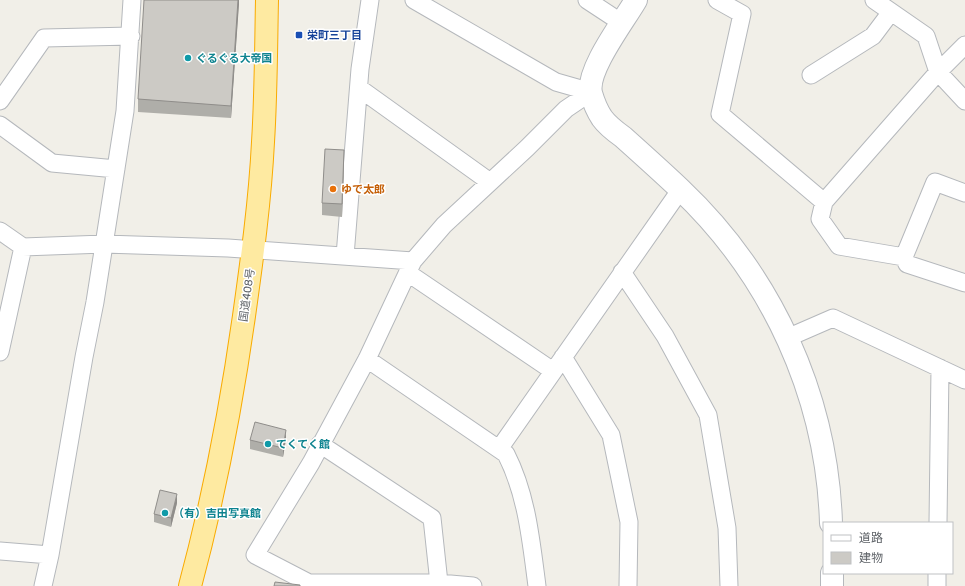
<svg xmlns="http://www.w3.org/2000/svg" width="965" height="586" viewBox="0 0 965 586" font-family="Rubik,'Noto Sans JP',sans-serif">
	<rect width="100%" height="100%" fill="#f1efe8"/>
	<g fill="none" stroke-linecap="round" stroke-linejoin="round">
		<!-- minor casing -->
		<g stroke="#b5b8bc" stroke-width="19">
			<path id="minor" d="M414,0L556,82L591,92
				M587,0L622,23
				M717,0L742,14L720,114L824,202
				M874,0L926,36L938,72L965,101
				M811,75L873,36L891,12
				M359,88L490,182
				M0,101L44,38L131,36
				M0,125L52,163L116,169
				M965,193L935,182L904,257L907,264L965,283
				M0,231L23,247L0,352
				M23,247L104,244L228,248L413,261
				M345,256L360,69L370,0
				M904,257L839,246L820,219L824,202L938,72L965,45
				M622,272L665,336L708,415L727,528L729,586
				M408,273L553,371
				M787,338L833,318L965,380
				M563,357L611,435L629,522L628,586
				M367,359L506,454C527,495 531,541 537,586
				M320,444L432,518L439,583
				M499,449L681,189
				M938,523L940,368
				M0,551L50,555
				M43,586L50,555L84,357L95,302L125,111L132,0
				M473,586L439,583H309L255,555L311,463L367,359L413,261L444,225L527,148L566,109L591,92
				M937,586V573"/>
		</g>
		<!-- tertiary casing -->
		<g stroke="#b5b8bc" stroke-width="24">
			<path id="tertiary" d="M636,0C624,21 586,70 591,93C593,100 598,112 602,118C607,125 616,132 623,137C642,154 661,171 680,189C772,276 827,396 831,523
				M832,573V586"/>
		</g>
		<!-- trunk casing -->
		<g stroke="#f9ab00" stroke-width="24">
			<path id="trunk" d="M190,586C214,497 231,408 244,316C252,259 260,201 263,142C266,95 266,47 267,0"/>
		</g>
		<!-- minor -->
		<use href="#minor" stroke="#fff" stroke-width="17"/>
		<!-- tertiary -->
		<use href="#tertiary" stroke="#fff" stroke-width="22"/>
		<!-- trunk -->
		<use href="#trunk" stroke="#feeaa1" stroke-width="22"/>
	</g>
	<!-- wall -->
	<path fill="#afaea9" d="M239,0L231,118L138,112V99Z
		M344,163L342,217L322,215V203Z
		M286,439L283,457L250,449V440Z
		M177,503L171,527L154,522V514Z"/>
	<!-- shaded-wall -->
	<path fill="#8f8d8a" d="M238,0H239V4L231,118V106Z
		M344,150V163L342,217V204Z
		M286,430V439L283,457V448Z
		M177,494V503L171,527V518Z"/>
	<!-- building -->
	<path fill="#cccac5" stroke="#8f8d8a" d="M144,0H238L231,106L138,99Z
		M325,149L344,150L342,204L322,203Z
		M255,422L286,430L283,448L250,440Z
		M160,490L177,494L171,518L154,514Z
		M275,582L300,585V586H274Z"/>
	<!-- markers -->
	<rect fill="#1a4fb4" stroke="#fff" stroke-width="1.5" x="295" y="31" width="8" height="8" rx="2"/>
	<g fill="#0f9aa8" stroke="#fff" stroke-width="1.5">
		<circle cx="188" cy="58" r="4"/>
		<circle cx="268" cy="444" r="4"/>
		<circle cx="165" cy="513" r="4"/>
	</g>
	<circle fill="#e8710a" stroke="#fff" stroke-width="1.5" cx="333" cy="189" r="4"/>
	<g text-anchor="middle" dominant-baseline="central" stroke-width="3" stroke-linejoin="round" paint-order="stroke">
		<!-- transit labels -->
		<g font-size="11" font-weight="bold" fill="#164399" stroke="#fff" text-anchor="start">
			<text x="307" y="35">栄町三丁目</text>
		</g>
		<!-- culture labels -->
		<g font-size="11" font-weight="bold" fill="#0d838f" stroke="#fff" text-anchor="start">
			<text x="196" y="58">ぐるぐる大帝国</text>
			<text x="276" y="444">てくてく館</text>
			<text x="173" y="513">（有）吉田写真館</text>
		</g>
		<!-- food labels -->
		<g font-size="11" font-weight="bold" fill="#c56008" stroke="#fff" text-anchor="start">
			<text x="341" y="189">ゆで太郎</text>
		</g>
		<!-- street labels -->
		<g font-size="11" fill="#5f6368" stroke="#fff">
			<text transform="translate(247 295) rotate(-82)">国道408号</text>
		</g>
	</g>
	<!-- legend -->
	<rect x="823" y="522" width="130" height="52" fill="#ffffff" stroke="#bfc1c3"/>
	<rect x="831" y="535" width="20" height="6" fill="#ffffff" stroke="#bfc1c3"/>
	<text x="859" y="542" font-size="12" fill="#5f6368">道路</text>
	<rect x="831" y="552" width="20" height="12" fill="#cccac5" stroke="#bfc1c3"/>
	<text x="859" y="562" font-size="12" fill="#5f6368">建物</text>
</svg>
